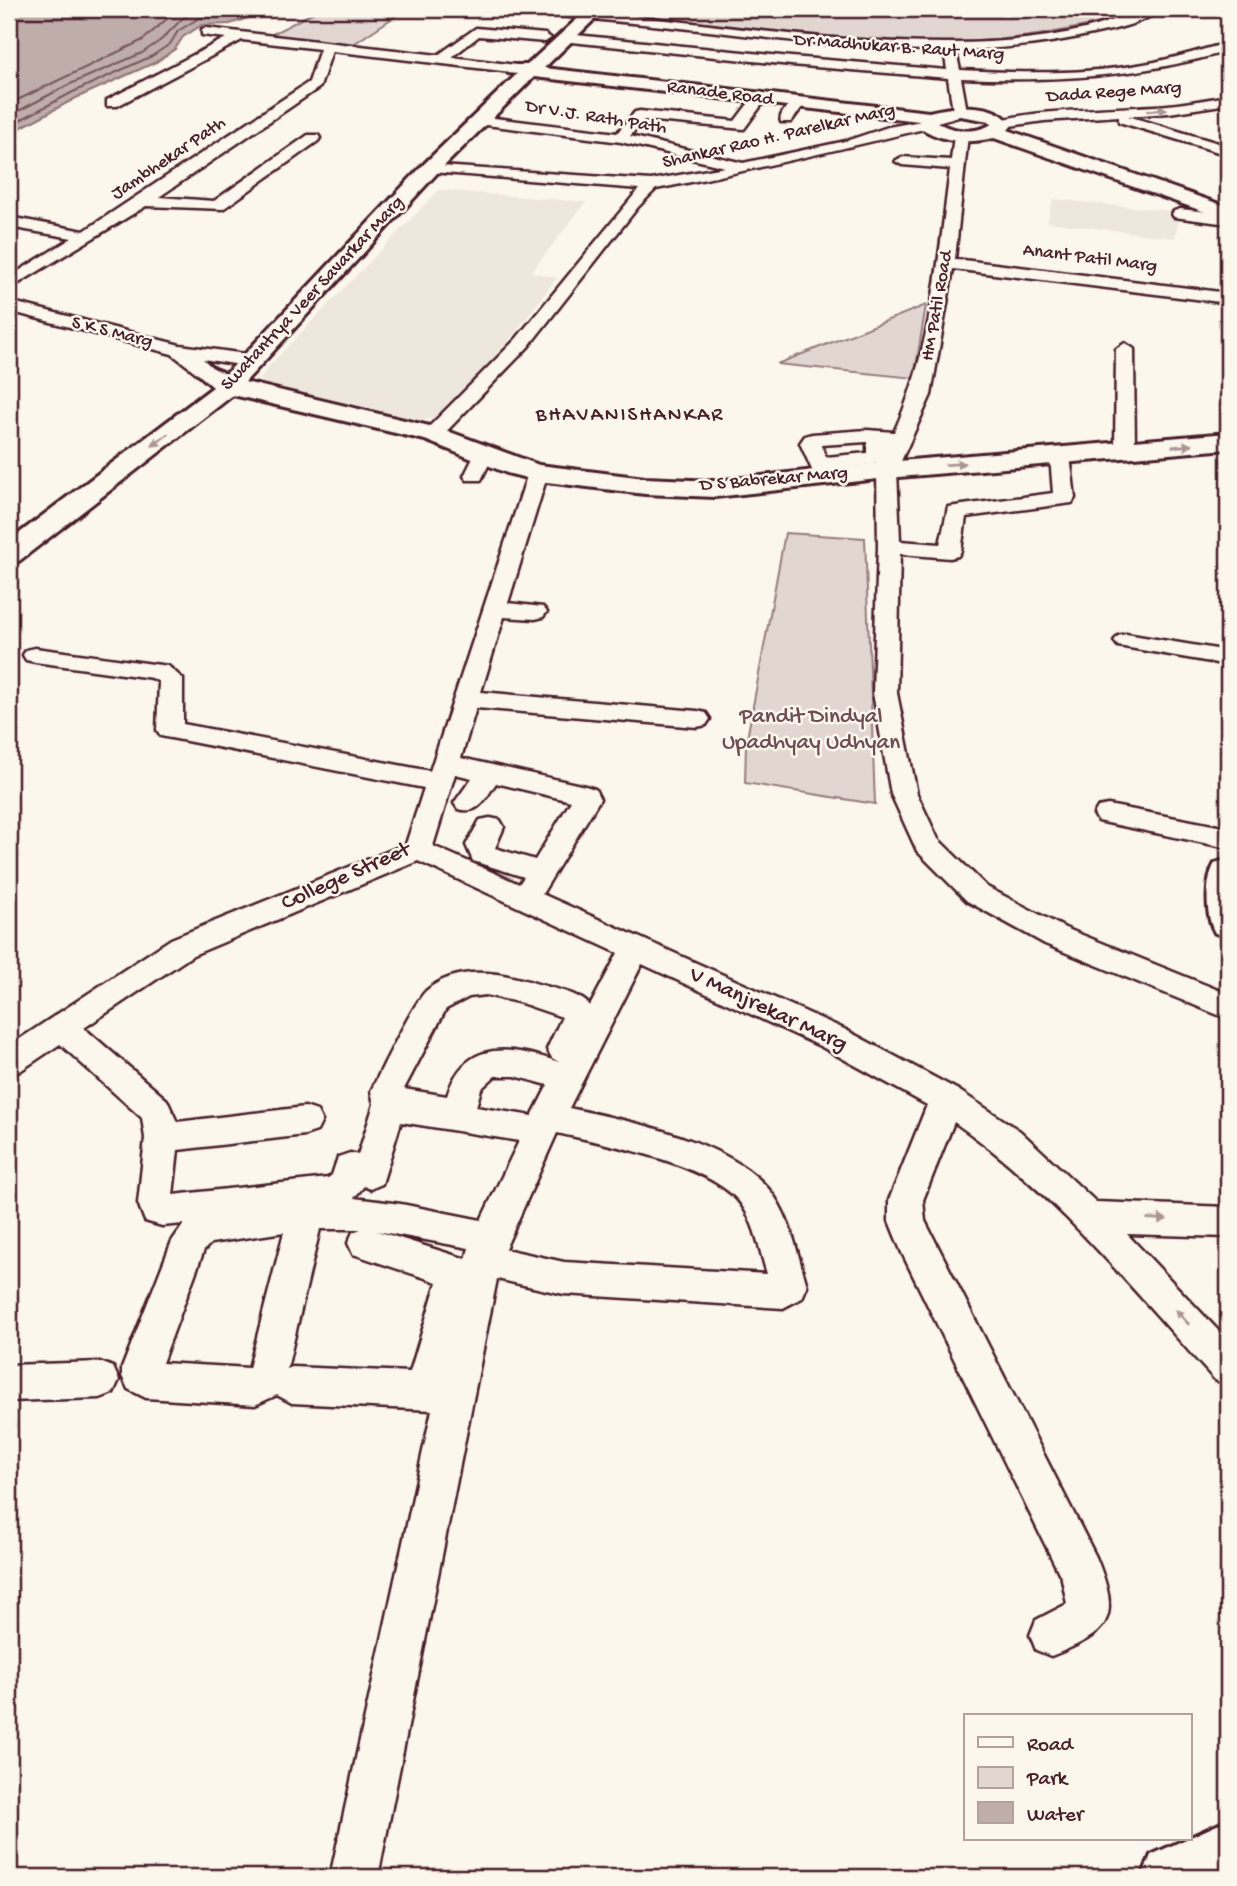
<svg xmlns="http://www.w3.org/2000/svg" width="1237" height="1886" viewBox="0 0 1237 1886" font-family="'Gochi Hand',sans-serif">
	<rect width="100%" height="100%" fill="#fbf7ec"/>
	<filter id="ink" filterUnits="userSpaceOnUse"><feTurbulence type="fractalNoise" baseFrequency=".0143" numOctaves="2"/><feDisplacementMap in="SourceGraphic" scale="14" xChannelSelector="R" yChannelSelector="G"/><feConvolveMatrix kernelMatrix="1 2 1 2 8 2 1 2 1" color-interpolation-filters="sRGB"/></filter>
	<g filter="url(#ink)">
		<!-- built -->
		<path fill="#eee7de" d="M439,190L586,202L531,272L557,278L507,343L437,418L402,422L264,389L260,379L269,366Z
			M1053,199L1180,212L1175,238L1047,222Z"/>
		<!-- green -->
		<path fill="#e2d7d0" stroke="#967b7e" stroke-width="2" d="M320,9H406L343,51L261,40Z
			M617,9H1131C1112,23 1090,25 1066,30C917,60 764,30 615,11Z
			M926,305L914,378L777,364Z
			M785,533L865,538L875,804L745,783L746,744Z"/>
		<!-- water -->
		<path fill="#bfadaa" stroke="#907477" stroke-width="2" d="M9,9H275L230,24L202,25L183,37L175,49L156,62L76,98L9,134Z"/>
		<g fill="none" stroke-linecap="round" stroke-linejoin="round">
			<!-- shore -->
			<path stroke="#79585e" stroke-width="2" d="M9,104L143,40L178,9
				M9,116L68,85L142,53L161,40L184,17L204,9
				M9,126L73,92L152,56L170,44L178,31L199,18L229,16L254,9"/>
			<!-- street casing -->
			<g stroke="#4a1f2b" stroke-width="5">
				<path id="street" d="M517,9H562C692,20 822,44 953,43C997,43 1042,39 1085,29C1110,23 1135,8 1161,9C1146,22 1117,29 1097,33C972,63 844,47 718,32C653,25 588,18 523,13Z
					M206,28L438,55L476,28L545,34L551,38L545,42L479,36L452,57L516,65V71L511,72L332,51L320,87L159,197L214,201L308,135H318L320,138L318,141L223,209L146,206L9,289V277L72,238L9,227V217L84,231L309,82L320,49L242,40L117,106H107V100L226,38L202,35V29Z
					M566,34L791,57L947,70L945,56L951,52L957,56L960,70C1021,73 1083,75 1144,64C1173,59 1200,50 1228,43V51C1140,77 1053,82 961,78L967,111L960,115L953,111L948,78L791,65L562,41L560,38Z
					M759,95L766,99L744,129L644,120L630,136L743,163L846,141L888,127L927,120L934,124L932,127C840,149 749,171 656,189L638,207L528,347L440,438H426L423,434L426,430L516,339L639,189L431,172L424,168L426,165L651,180L725,167L621,142L478,124L471,120L478,116L617,133L635,112L640,111L735,121L754,96Z
					M1228,96V104L1169,113L1128,116L1228,146V155L1119,122V116L1044,121L1003,127L996,123C1011,110 1139,108 1168,105C1188,103 1208,99 1228,96Z
					M798,99L803,100L805,103L791,122H781C778,115 790,101 798,99Z
					M961,131L968,135L955,259L1228,293V303L953,269L931,395L897,470L900,541L940,544L948,507L1053,493L1050,456L1053,452H1067L1070,456L1075,498L1072,503L1064,504L966,517L961,551L958,556L950,558L900,554L897,693L917,794L938,839L987,887L1065,928L1228,994V1019L1045,944L967,901L917,851L891,794L873,693L878,547L877,470L880,463L831,469L834,477L831,481H817L800,443L805,436L812,434L867,430L894,432C931,353 939,255 950,169L902,165L895,161L902,157L951,160L954,135ZM867,442V453L826,457L821,445Z
					M1180,209L1228,214V224L1174,217L1172,214L1174,211Z
					M9,301L180,345L253,355L262,361L253,367L203,359L218,373L209,379L202,377L172,354L9,311Z
					M1125,343L1134,349L1135,451L1132,455H1118L1115,451L1116,349Z
					M484,448L491,450L494,454L481,480H467L464,476L477,450Z
					M538,467L545,469L548,473L508,603L543,607L547,612L543,617L535,619L504,617L481,692L697,711L706,713L710,719L706,725L697,727L476,708L461,758L585,786L595,789L600,799L542,894L844,1029L958,1090L1020,1131L1096,1202L1228,1207V1237L1127,1234L1228,1341V1385L1215,1380C1133,1290 1054,1191 954,1122L923,1200L925,1221L1096,1557C1122,1620 1110,1632 1051,1656L1036,1650L1030,1635L1036,1620L1067,1604L1062,1579L902,1253L889,1221V1200L927,1105L822,1047L642,964L569,1108C633,1122 746,1143 779,1204C793,1229 799,1259 807,1286L802,1298L783,1308L564,1294L497,1279L378,1877H330L432,1410L292,1403L277,1395L255,1405L146,1398L128,1389L122,1376V1368L172,1241L184,1224L162,1226L145,1221L138,1203L145,1138L142,1118L60,1044L20,1071L9,1075V1046L171,939L406,844L424,788L161,736L157,730L159,682L152,678L35,662L26,660L23,655L26,650L35,648L168,666L183,679V724L430,771L528,473L531,469ZM455,774L472,778L454,803L458,809C479,815 485,799 496,783L571,801L535,860L495,848L504,827L500,820L490,818L480,820L466,845L473,861L524,877L519,884L433,846ZM418,861L618,953L590,1006C581,993 550,988 535,983C500,972 457,964 426,991C414,1002 380,1072 371,1091L374,1104L358,1155L350,1153L338,1157L332,1175L328,1178L173,1195L178,1150L305,1135L317,1131L322,1121L317,1111L305,1107L177,1122L167,1100L84,1028L193,955ZM486,995L518,1002L562,1017L547,1049L552,1058L559,1062C512,1047 465,1037 447,1096L404,1089L446,1009L469,997ZM495,1076H515L548,1085L532,1116L476,1107L481,1089ZM401,1122L519,1141L481,1220L401,1204L354,1198L364,1186L370,1189L382,1184ZM557,1133C607,1144 702,1162 737,1199C755,1219 759,1249 767,1274L564,1262L505,1249ZM320,1229H361L353,1232L348,1243L353,1254L437,1282L410,1372L292,1367L287,1369ZM377,1231L469,1248L466,1259ZM284,1232L249,1368L162,1363L204,1250L211,1243Z
					M1126,634L1228,651V665L1118,646L1114,641L1118,636Z
					M1108,805L1228,828V848L1098,821L1094,814L1098,807Z
					M100,1362L113,1367L119,1380L113,1393L100,1398L9,1401V1365Z"/>
			</g>
			<!-- secondary casing -->
			<g stroke="#4a1f2b" stroke-width="6">
				<path id="secondary" d="M588,9H605L544,68L929,112C955,106 994,100 1012,125L1008,130L1228,207V220L994,138C968,144 943,142 921,128L919,121L534,77L438,172L245,382L442,429L539,465L645,478L715,481L887,462L1228,433V449L887,478L715,497L645,494L538,481L507,473L425,440L233,395L19,561L9,564V541L213,387L197,373L200,368L209,366L226,374L424,164L517,74L508,73L506,69L508,65H527ZM960,116L989,121L992,124C975,134 953,132 937,122Z"/>
			</g>
			<!-- primary casing -->
			<g stroke="#4a1f2b" stroke-width="6">
				<path id="primary" d="M1228,859V937L1215,933C1205,916 1205,880 1215,863Z
					M1228,1820V1877H1142L1151,1855Z"/>
			</g>
			<!-- street -->
			<use href="#street" fill="#fbf7ec" fill-rule="evenodd"/>
			<!-- secondary -->
			<use href="#secondary" fill="#fbf7ec" fill-rule="evenodd"/>
			<!-- primary -->
			<use href="#primary" fill="#fbf7ec" fill-rule="evenodd"/>
		</g>
		<!-- one-way arrows -->
		<defs><path id="oneway-solid" d="M-6-.8H1V-3.2L6.5 0L1 3.2V.8H-6Z" transform="scale(1.75)"/></defs>
		<g fill="#ab9695">
			<use href="#oneway-solid" transform="translate(1157 110) rotate(-5)"/>
			<use href="#oneway-solid" transform="translate(160 440) rotate(143)"/>
			<use href="#oneway-solid" transform="translate(1182 446) rotate(-5)"/>
			<use href="#oneway-solid" transform="translate(955 464) rotate(-5)"/>
			<use href="#oneway-solid" transform="translate(1157 1219) rotate(2)"/>
			<use href="#oneway-solid" transform="translate(1182 1317) rotate(-133)"/>
		</g>
	</g>
	<g text-anchor="middle" dominant-baseline="central" stroke-width="5" stroke-linejoin="round" paint-order="stroke">
		<!-- far-street labels -->
		<g font-size="19" fill="#4a1f2b" stroke="#fbf7ec">
			<text transform="translate(899 48) rotate(4)">Dr Madhukar B. Raut Marg</text>
			<text transform="translate(1114 93) rotate(-4)">Dada Rege Marg</text>
			<text transform="translate(720 94) rotate(7)">Ranade Road</text>
			<text transform="translate(596 118) rotate(9)">Dr V.J. Rath Path</text>
			<text transform="translate(779 137) rotate(-13)">Shankar Rao H. Parelkar Marg</text>
			<text transform="translate(169 159) rotate(-34)">Jambhekar Path</text>
			<text transform="translate(1090 259) rotate(7)">Anant Patil Marg</text>
			<text transform="translate(313 294) rotate(-47)">Swatantrya Veer Savarkar Marg</text>
			<text transform="translate(938 306) rotate(-80)">HM Patil Road</text>
			<text transform="translate(112 333) rotate(14)">S K S Marg</text>
			<text transform="translate(774 480) rotate(-5)">D S Babrekar Marg</text>
		</g>
		<!-- far-neighbourhood labels -->
		<g font-size="21" letter-spacing="2" fill="#4a1f2b" stroke="#fbf7ec">
			<text x="630" y="416">BHAVANISHANKAR</text>
		</g>
		<!-- park labels -->
		<g font-size="23" fill="#704d54" stroke="#fbf7ec">
			<text x="811" y="717">Pandit Dindyal<tspan x="811" dy="26">Upadhyay Udhyan</tspan></text>
		</g>
		<!-- street labels -->
		<g font-size="23" fill="#4a1f2b" stroke="#fbf7ec">
			<text transform="translate(346 877) rotate(-24)">College Street</text>
			<text transform="translate(768 1010) rotate(25)">V Manjrekar Marg</text>
		</g>
	</g>
	<!-- margin -->
	<rect width="1237" height="1886" fill="none" stroke="#fbf7ec" stroke-width="35"/>
	<rect x="18" y="18" width="1202" height="1851" fill="none" stroke="#4a1f2b" stroke-width="2.5" filter="url(#ink)"/>
	<!-- legend -->
	<rect x="964" y="1714" width="228" height="126" fill="#fbf7ec" stroke="#b4a19f" stroke-width="2"/>
	<rect x="978" y="1737" width="35" height="10" fill="#fbf7ec" stroke="#b4a19f" stroke-width="2"/>
	<text x="1027" y="1750" font-size="21" fill="#4a1f2b">Road</text>
	<rect x="978" y="1767" width="35" height="21" fill="#e2d7d0" stroke="#b4a19f" stroke-width="2"/>
	<text x="1027" y="1784" font-size="21" fill="#4a1f2b">Park</text>
	<rect x="978" y="1802" width="35" height="21" fill="#bfadaa" stroke="#b4a19f" stroke-width="2"/>
	<text x="1027" y="1820" font-size="21" fill="#4a1f2b">Water</text>
</svg>
